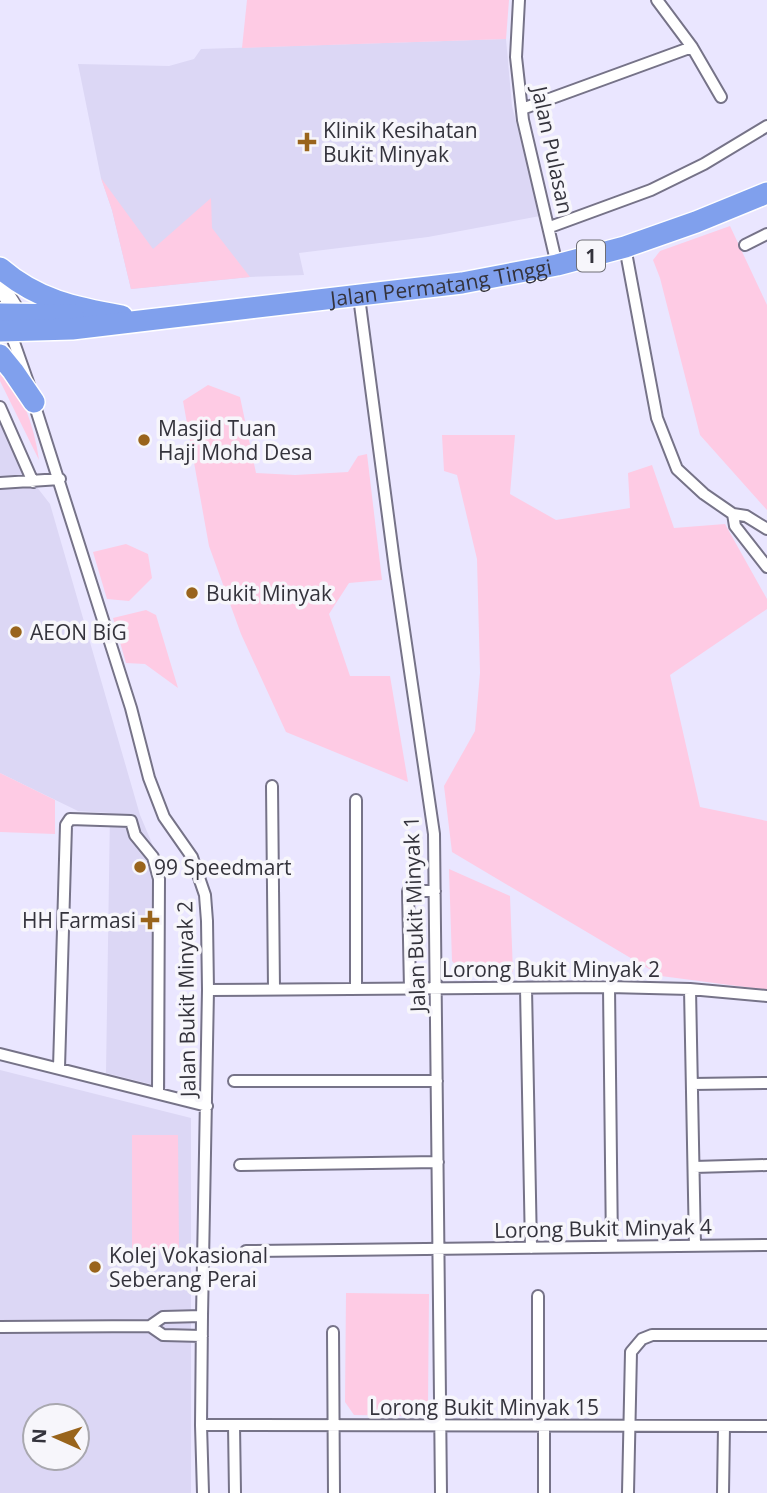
<svg xmlns="http://www.w3.org/2000/svg" width="767" height="1493" viewBox="0 0 767 1493" font-family="'Open Sans',sans-serif">
	<rect width="100%" height="100%" fill="#eae6ff"/>
	<!-- built -->
	<path fill="#dcd7f5" fill-rule="evenodd" d="M506,39L512,106L540,216L428,237L299,253L304,275L250,277L131,289L112,210L101,178L78,64L169,66L194,59L201,49Z
		M0,407L33,482L50,504L140,815L165,874L166,1088L106,1073L110,813L78,811L0,773Z
		M0,1070L191,1118V1493H0ZM35,1416H77V1458H35Z"/>
	<!-- green -->
	<path fill="#fecbe4" d="M247,0H509L506,39L242,48Z
		M101,178L153,249L211,198L212,228L250,277L131,289L112,210Z
		M730,226L767,305V510L700,435L660,278L653,260L660,251Z
		M0,360C20,390 34,423 39,460L0,381Z
		M208,385L240,397L256,473L295,475L348,472L358,456L367,454L382,580L349,583L329,614L350,676H390L408,782L286,732L241,634L209,546L183,401Z
		M442,435H515L510,494L556,520L630,508L628,473L652,465L674,528L725,524L767,599V609L670,675L700,807L767,821V990L661,976L452,852L444,786L475,731L480,673L477,559L457,475L444,471Z
		M126,544L148,554L152,578L129,601L107,599L93,552Z
		M146,610L156,615L178,688L145,664L126,663L113,618Z
		M0,773L55,800V834L0,832Z
		M449,869L510,896L513,972H462L452,961Z
		M132,1135H178L179,1249H132Z
		M346,1293L429,1294L428,1404L417,1416L354,1415L345,1402Z"/>
	<g fill="none" stroke-linecap="round" stroke-linejoin="round">
		<!-- street casing -->
		<g stroke="#767388" stroke-width="14">
			<path id="street" d="M519,0L516,57L523,120L557,265
				M657,0L692,47L721,97
				M522,109L692,47
				M550,227L651,190L704,164L767,126
				M745,245L767,234
				M625,247L657,418L677,469L704,494L733,514L735,526L767,567
				M359,297L395,569L434,834L441,1493
				M10,331L29,385
				M33,400L131,708L149,778L164,817L192,857L205,895L207,921L208,990L202,1316L201,1425L203,1493
				M0,407L33,482
				M0,483L60,479
				M733,514L746,516L767,529
				M272,786L274,989
				M356,800V989
				M609,987L612,1247
				M526,988L531,1248
				M410,989L408,891H435
				M690,989L695,1246
				M208,990L609,987L690,989L767,996
				M0,1054L207,1106
				M59,1068L66,825L70,819L131,821L135,835L153,857L159,879L158,1093
				M234,1081H437
				M692,1084L767,1083
				M240,1165L438,1162
				M694,1167L767,1165
				M246,1251L767,1245
				M150,1326L163,1335L202,1336
				M0,1327L150,1326L163,1317L202,1316
				M333,1332L334,1493
				M201,1425L767,1426
				M234,1425L235,1493
				M538,1426V1296
				M544,1493V1426
				M628,1493L631,1352L642,1339L652,1335H767
				M723,1493L724,1426"/>
		</g>
		<!-- secondary casing -->
		<g stroke="#767388" stroke-width="19">
			<path id="secondary" d="M0,285L18,314L20,323"/>
		</g>
		<!-- highway casing -->
		<g stroke="#fff" stroke-width="24">
			<g id="highway">
				<path d="M0,268C37,300 75,308 122,316"/>
				<path d="M0,314L73,315"/>
				<path id="s1" d="M0,331L72,329L462,283L557,265L625,247L696,222L767,193"/>
				<path d="M0,355L13,371L34,402"/>
			</g>
		</g>
		<!-- street -->
		<use href="#street" stroke="#fff" stroke-width="10"/>
		<!-- secondary -->
		<use href="#secondary" stroke="#fff" stroke-width="16"/>
		<!-- highway -->
		<use href="#highway" stroke="#80a0ed" stroke-width="21"/>
	</g>
	<!-- markers -->
	<g fill="#99641c" stroke="#f7f6fb" stroke-width="2.5">
		<path d="M303.5 131.5h7v7h7v7h-7v7h-7v-7h-7v-7h7z"/>
		<circle cx="144" cy="440" r="7"/>
		<circle cx="192" cy="593" r="7"/>
		<circle cx="16" cy="632" r="7"/>
		<circle cx="140" cy="867" r="7"/>
		<path d="M146.5 909.5h7v7h7v7h-7v7h-7v-7h-7v-7h7z"/>
		<circle cx="95" cy="1267" r="7"/>
	</g>
	<g text-anchor="middle" dominant-baseline="central" stroke-width="7" stroke-linejoin="round" paint-order="stroke">
		<!-- shield labels -->
		<rect fill="#f7f6fb" stroke="#6e6e75" stroke-width="2" x="577" y="240.5" width="28" height="31" rx="5"/>
		<g font-size="19" font-weight="bold" fill="#34333c">
			<text x="591" y="256">1</text>
		</g>
		<!-- poi labels -->
		<g font-size="21" fill="#34333c" stroke="#f7f6fb" text-anchor="start">
			<text x="323" y="130">Klinik Kesihatan<tspan x="323" dy="24">Bukit Minyak</tspan></text>
			<text x="158" y="428">Masjid Tuan<tspan x="158" dy="24">Haji Mohd Desa</tspan></text>
			<text x="206" y="593">Bukit Minyak</text>
			<text x="30" y="632">AEON BiG</text>
			<text x="154" y="867">99 Speedmart</text>
			<text x="136" y="920" text-anchor="end">HH Farmasi</text>
			<text x="109" y="1255">Kolej Vokasional<tspan x="109" dy="24">Seberang Perai</tspan></text>
		</g>
		<!-- street labels -->
		<g font-size="21" fill="#34333c" stroke="#f7f6fb">
			<text transform="translate(553 150) rotate(78)">Jalan Pulasan</text>
			<text stroke="none"><textPath href="#s1" startOffset="444">Jalan Permatang Tinggi</textPath></text>
			<text transform="translate(414 914) rotate(-92)">Jalan Bukit Minyak 1</text>
			<text x="551" y="969">Lorong Bukit Minyak 2</text>
			<text transform="translate(186 999) rotate(-91)">Jalan Bukit Minyak 2</text>
			<text transform="translate(603 1228) rotate(-1)">Lorong Bukit Minyak 4</text>
			<text x="484" y="1407">Lorong Bukit Minyak 15</text>
		</g>
	</g>
	<!-- north arrow -->
	<g transform="translate(56 1437) rotate(273)"><circle r="33" fill="#f7f6fb" stroke="#a9a8af" stroke-width="2"/>
	<path d="M0-5L12 26L0 18L-12 26Z" fill="#99641c"/>
	<text y="-10" font-size="19" font-weight="bold" text-anchor="middle" fill="#34333c">N</text>
	</g>
</svg>
